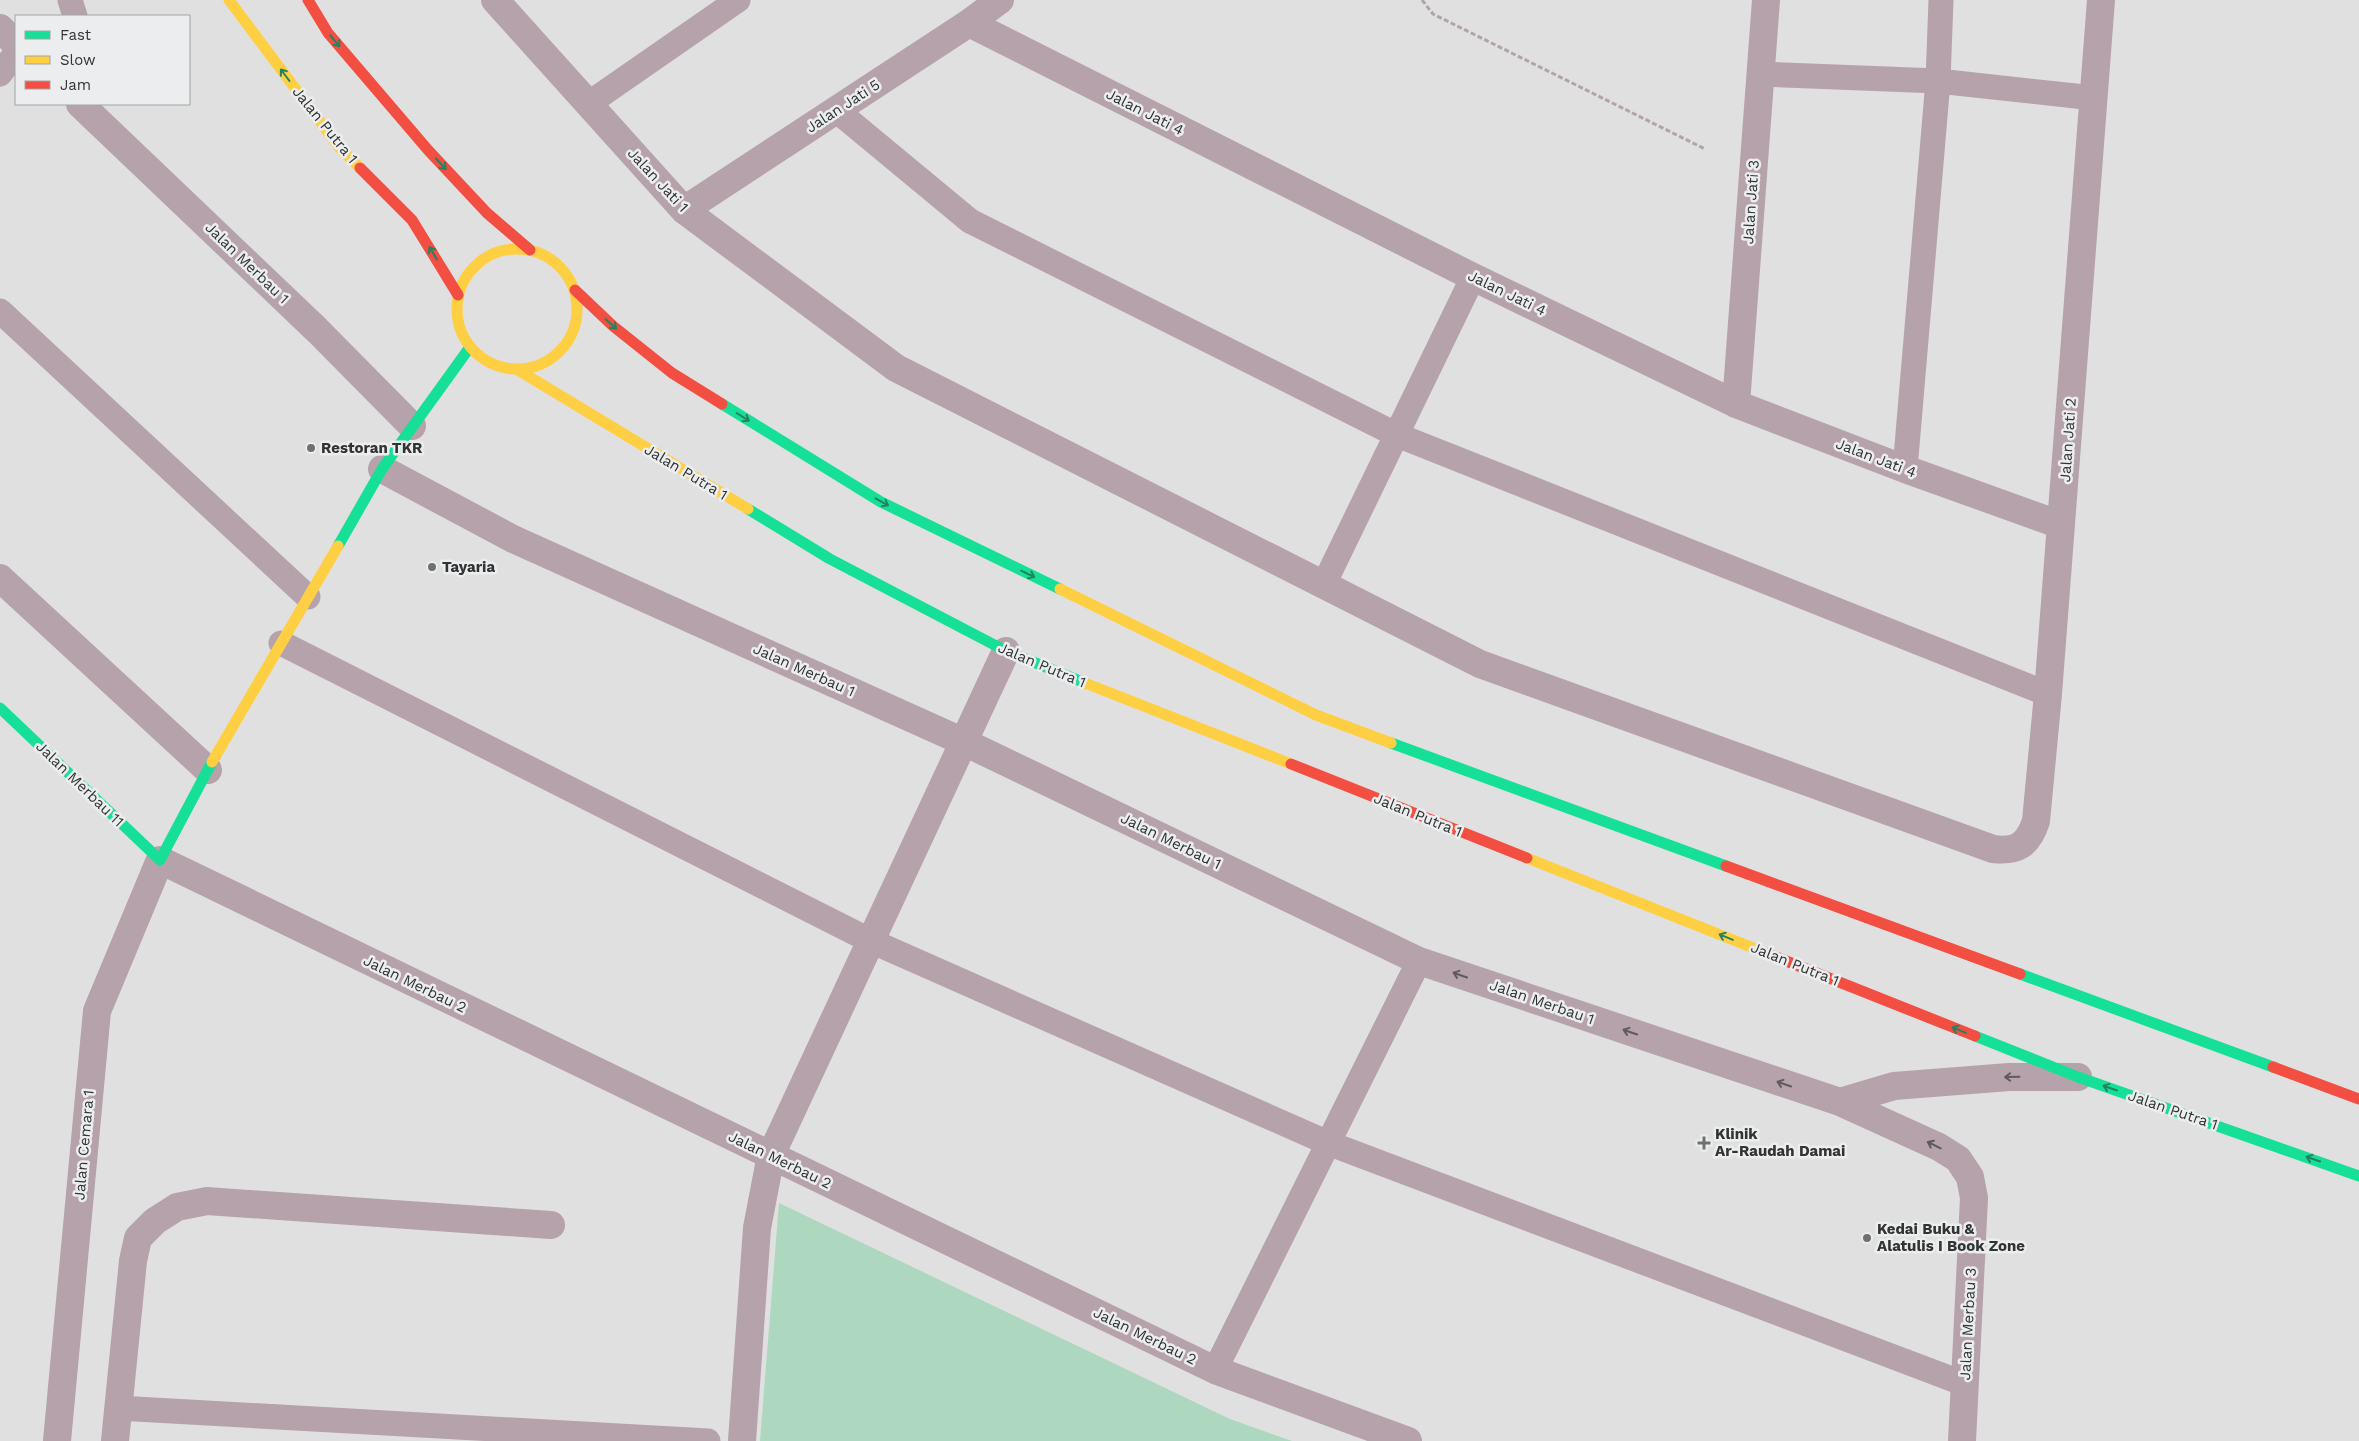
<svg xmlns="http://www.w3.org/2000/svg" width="2359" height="1441" viewBox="0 0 2359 1441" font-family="'Work Sans',sans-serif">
	<rect width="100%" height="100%" fill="#e0e0e0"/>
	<!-- green -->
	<path fill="#aed7bf" d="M779,1203L1230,1419L1292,1441H760Z"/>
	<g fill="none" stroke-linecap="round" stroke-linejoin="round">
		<!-- path -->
		<path stroke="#b0a4aa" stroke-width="3" stroke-dasharray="5 2.5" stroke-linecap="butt" d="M1422,0L1433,14L1705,149"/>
		<!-- lane -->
		<path stroke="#b5a2aa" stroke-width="25" d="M70,0L75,16
			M0,74L16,53
			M1760,74L1938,81L2094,98
			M588,104L738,0
			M836,110L970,221L1397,435L2048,694
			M0,311L308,597
			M1905,469L1938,81L1941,0
			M1324,584L1473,277
			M281,643L871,941L1328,1143L1965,1384
			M1215,1370L1419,961
			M118,1408L708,1441"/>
		<!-- street -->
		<path stroke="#b5a2aa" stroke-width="28" d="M495,0L684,210L896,368L1480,664L1993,849C2017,852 2028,845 2036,821L2048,694L2101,0
			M969,23L1473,277L1736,404L1905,469L2061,525
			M0,28L16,44
			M80,104L317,330L412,426
			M684,210L969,23L1000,0
			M1736,404L1766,0
			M382,469L513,539L964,742L1419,961L1840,1102L1939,1147L1958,1159L1970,1177L1974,1198L1962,1441
			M0,578L208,770
			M1840,1102L1894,1086L2009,1077H2078
			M57,1441L97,1011L160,860L1215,1370L1408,1441
			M115,1441L133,1261L138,1238L155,1221L177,1207L207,1201L551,1225
			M742,1441L757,1228L771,1155L1006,651"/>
		<!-- fast -->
		<path stroke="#16e098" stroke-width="11" d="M722,404L881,502L1060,589
			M748,509L830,559L1006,651L1085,683
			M338,546L382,469L470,347
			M0,708L160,860L212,762
			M1391,743L1726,866
			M2020,974L2273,1067
			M1975,1036L2078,1077L2359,1176"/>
		<!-- slow -->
		<path stroke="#ffcf43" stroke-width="11" d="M229,0L339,147L360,168
			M457 309a60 60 0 1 1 120 0a60 60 0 1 1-120 0Z
			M518,370L748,509
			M1060,589L1316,715L1391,743
			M1085,683L1291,764
			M212,762L338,546
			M1527,858L1766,953"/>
		<!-- jam -->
		<path stroke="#f24e42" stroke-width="11" d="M308,0L328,33L428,150L487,213L530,250
			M360,168L412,220L458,295
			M575,290L613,326L672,373L722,404
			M1291,764L1527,858
			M1726,866L2020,974
			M1766,953L1975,1036
			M2273,1067L2359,1099"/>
	</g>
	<!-- one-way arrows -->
	<defs><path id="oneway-shaft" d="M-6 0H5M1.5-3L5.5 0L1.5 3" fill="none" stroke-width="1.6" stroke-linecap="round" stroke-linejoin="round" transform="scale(1.25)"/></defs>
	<g stroke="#258160">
		<use href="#oneway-shaft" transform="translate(335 41) rotate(50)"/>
		<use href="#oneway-shaft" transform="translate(285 75) rotate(-127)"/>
		<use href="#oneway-shaft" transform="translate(441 164) rotate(47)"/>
		<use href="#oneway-shaft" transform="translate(433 253) rotate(-121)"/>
		<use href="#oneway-shaft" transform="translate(611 324) rotate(42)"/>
		<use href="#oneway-shaft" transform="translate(743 417) rotate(32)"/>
		<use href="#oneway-shaft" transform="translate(882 502) rotate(29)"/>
		<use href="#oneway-shaft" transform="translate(1028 574) rotate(26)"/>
		<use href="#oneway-shaft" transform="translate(1726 937) rotate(-158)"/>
		<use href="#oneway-shaft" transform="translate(1959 1030) rotate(-158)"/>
		<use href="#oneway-shaft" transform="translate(2110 1088) rotate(-161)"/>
		<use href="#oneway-shaft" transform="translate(2313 1159) rotate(-161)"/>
	</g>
	<g stroke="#605a5d">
		<use href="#oneway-shaft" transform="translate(1460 975) rotate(-161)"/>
		<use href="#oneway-shaft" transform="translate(1630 1032) rotate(-161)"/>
		<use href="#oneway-shaft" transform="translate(2012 1077) rotate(179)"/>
		<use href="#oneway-shaft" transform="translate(1784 1084) rotate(-161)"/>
		<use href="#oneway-shaft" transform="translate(1934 1145) rotate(-154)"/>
	</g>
	<!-- markers -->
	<g fill="#6f7070" stroke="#ecedee" stroke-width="2">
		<circle cx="311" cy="448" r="5"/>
		<circle cx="432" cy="567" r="5"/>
		<path d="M1701.5 1135.5h5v5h5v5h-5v5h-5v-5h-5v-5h5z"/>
		<circle cx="1867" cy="1238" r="5"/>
	</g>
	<g text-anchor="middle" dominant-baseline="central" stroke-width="5" stroke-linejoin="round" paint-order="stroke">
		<!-- street labels -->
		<g font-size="15" fill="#323333" stroke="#ecedee">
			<text transform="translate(843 106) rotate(-33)">Jalan Jati 5</text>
			<text transform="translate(1145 112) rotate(27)">Jalan Jati 4</text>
			<text transform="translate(325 125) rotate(51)">Jalan Putra 1</text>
			<text transform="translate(658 180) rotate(47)">Jalan Jati 1</text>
			<text transform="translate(1751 202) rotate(-86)">Jalan Jati 3</text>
			<text transform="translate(247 263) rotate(44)">Jalan Merbau 1</text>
			<text transform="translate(1507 293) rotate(26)">Jalan Jati 4</text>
			<text transform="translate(2068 440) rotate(-86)">Jalan Jati 2</text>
			<text transform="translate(1876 458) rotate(21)">Jalan Jati 4</text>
			<text transform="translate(686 472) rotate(31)">Jalan Putra 1</text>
			<text transform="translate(1042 665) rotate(23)">Jalan Putra 1</text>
			<text transform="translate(804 670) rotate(24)">Jalan Merbau 1</text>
			<text transform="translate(80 784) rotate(44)">Jalan Merbau 11</text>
			<text transform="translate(1418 815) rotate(22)">Jalan Putra 1</text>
			<text transform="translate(1171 841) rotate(26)">Jalan Merbau 1</text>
			<text transform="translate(1795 964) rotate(22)">Jalan Putra 1</text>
			<text transform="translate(415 984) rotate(26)">Jalan Merbau 2</text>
			<text transform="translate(1542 1002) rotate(19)">Jalan Merbau 1</text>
			<text transform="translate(2173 1110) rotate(19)">Jalan Putra 1</text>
			<text transform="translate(84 1145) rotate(-85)">Jalan Cemara 1</text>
			<text transform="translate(780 1160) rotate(26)">Jalan Merbau 2</text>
			<text transform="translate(1968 1324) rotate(-87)">Jalan Merbau 3</text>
			<text transform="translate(1145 1336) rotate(26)">Jalan Merbau 2</text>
		</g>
		<!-- poi labels -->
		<g font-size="15" font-weight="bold" fill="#323333" stroke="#ecedee" text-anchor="start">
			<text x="321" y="448">Restoran TKR</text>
			<text x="442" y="567">Tayaria</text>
			<text x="1715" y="1134">Klinik<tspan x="1715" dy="17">Ar-Raudah Damai</tspan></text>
			<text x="1877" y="1229">Kedai Buku &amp;<tspan x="1877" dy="17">Alatulis I Book Zone</tspan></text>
		</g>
	</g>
	<!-- legend -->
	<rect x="15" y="15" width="175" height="90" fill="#ecedee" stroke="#a2a3a3"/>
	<rect x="25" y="31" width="25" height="8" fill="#16e098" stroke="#a2a3a3"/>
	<text x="60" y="40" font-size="15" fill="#323333">Fast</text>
	<rect x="25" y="56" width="25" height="8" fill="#ffcf43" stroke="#a2a3a3"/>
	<text x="60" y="65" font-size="15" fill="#323333">Slow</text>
	<rect x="25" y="81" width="25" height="8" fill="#f24e42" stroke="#a2a3a3"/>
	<text x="60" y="90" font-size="15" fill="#323333">Jam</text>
</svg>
